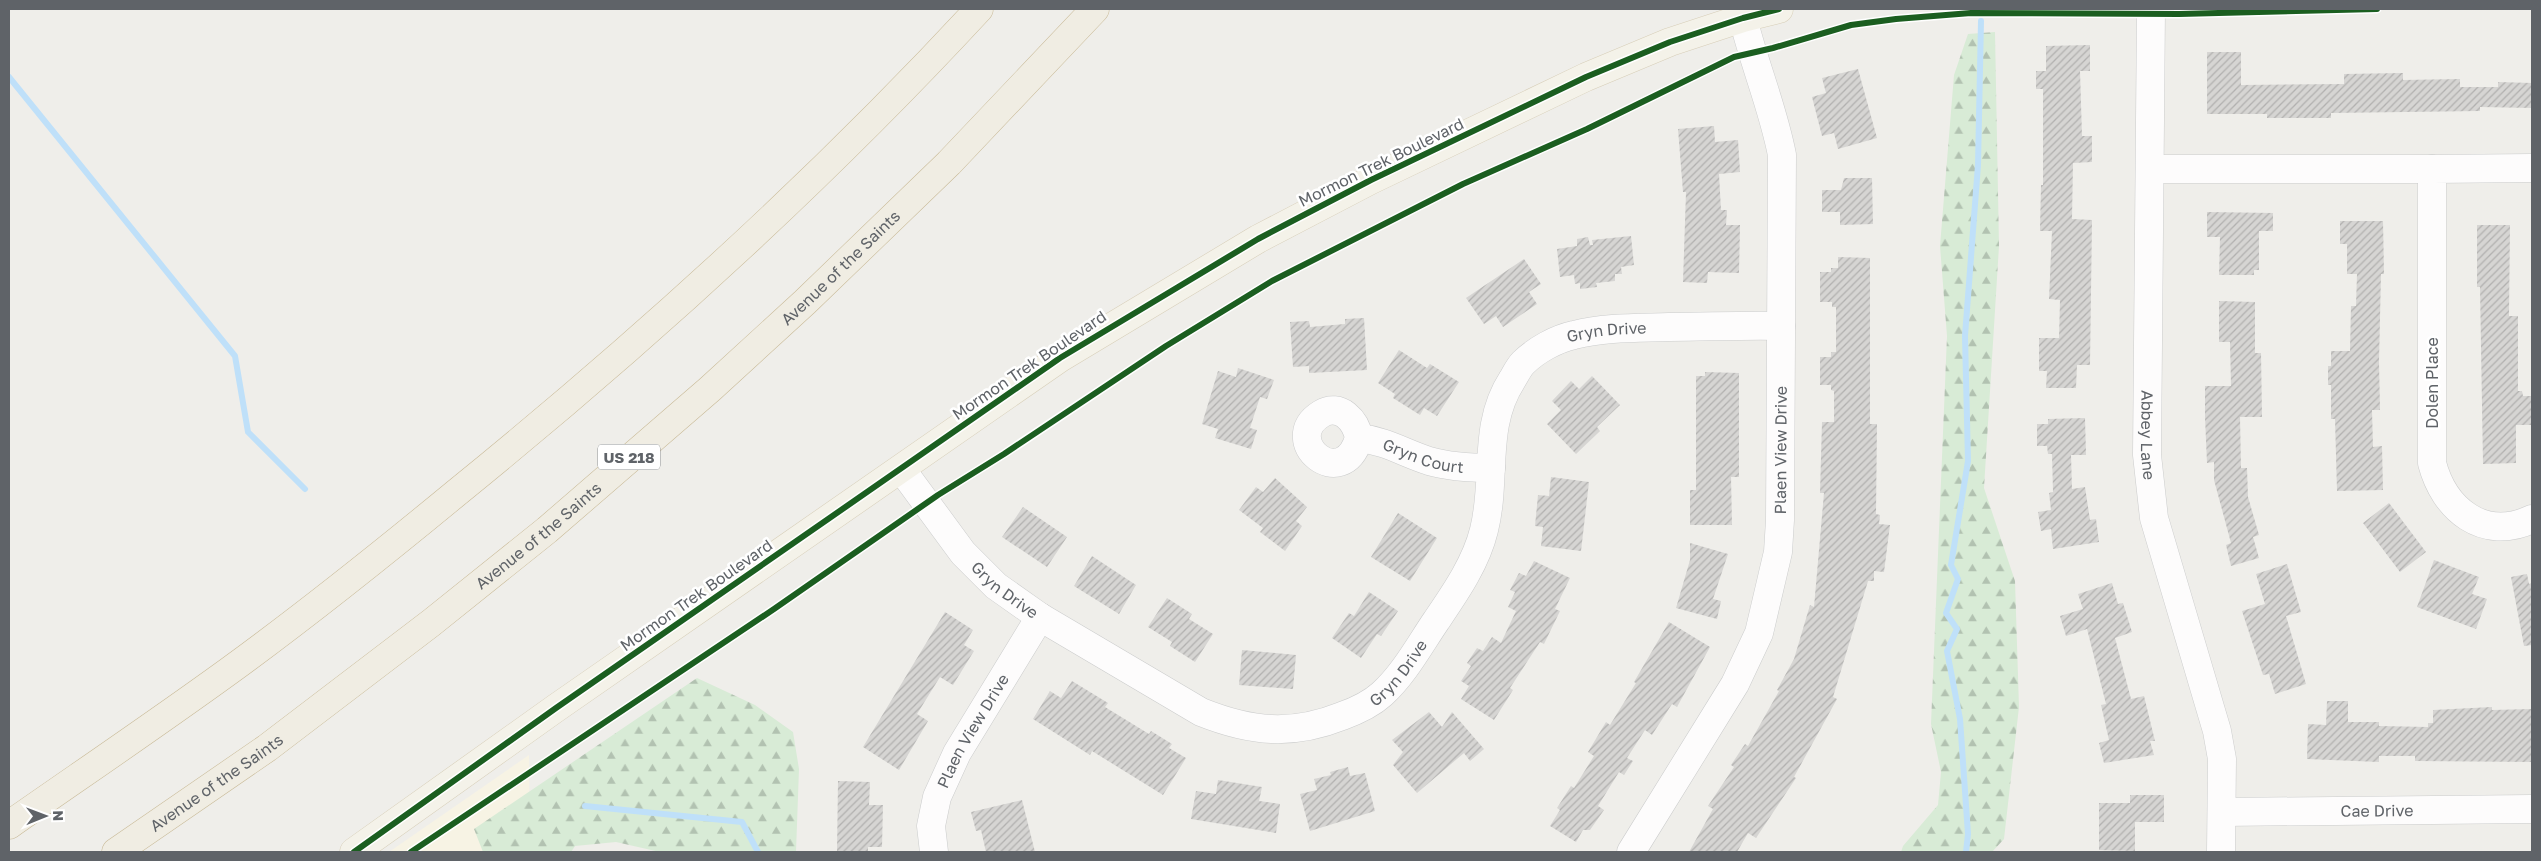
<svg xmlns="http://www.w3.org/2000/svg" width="2541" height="861" viewBox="0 0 2541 861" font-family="'Golos Text',sans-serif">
	<defs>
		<pattern id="forest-firs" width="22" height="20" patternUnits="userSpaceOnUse" patternTransform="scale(1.25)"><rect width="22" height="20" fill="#d8ebd6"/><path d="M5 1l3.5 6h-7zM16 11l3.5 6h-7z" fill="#b2c2b1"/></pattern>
		<pattern id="building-hatch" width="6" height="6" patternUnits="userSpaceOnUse" patternTransform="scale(1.25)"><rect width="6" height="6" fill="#d6d5d3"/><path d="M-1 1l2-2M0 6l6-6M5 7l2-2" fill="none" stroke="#b1b0af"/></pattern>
	</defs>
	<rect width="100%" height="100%" fill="#efeeea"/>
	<!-- commercial -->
	<path fill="#f7f3e4" d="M529,755L530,852H389Z"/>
	<!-- forest -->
	<path fill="url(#forest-firs)" d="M1995,32L1999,246L1984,488L2015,581L2019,707L2004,839L1992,852H1901L1903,846L1938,805L1941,772L1931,724L1947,336L1940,246L1954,75L1968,34Z
		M697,678L755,705L793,732L799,769L796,852H660L616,842L575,846L571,852H483L474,829Z"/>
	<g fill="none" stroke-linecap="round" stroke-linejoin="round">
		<!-- stream -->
		<path stroke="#bfe0f9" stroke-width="6" d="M9,77L235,356L248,432L305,489
			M585,806L742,822L758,852
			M1966,852L1968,834L1960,719L1947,651L1957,629L1946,613L1958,579L1951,565L1968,461L1965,336L1978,165L1981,21"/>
	</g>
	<!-- building -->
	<path fill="url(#building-hatch)" d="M2090,45V71H2080L2082,136H2092V162L2073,163L2072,219L2092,220L2090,365H2077L2076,388H2046L2047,371H2039V338H2059L2060,300L2049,299L2052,231H2040L2041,185H2043V89H2036V71H2046V46Z
		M2207,52H2241V85L2344,84V74L2403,73V80L2460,79V87H2498V82L2532,83V108L2480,107V111L2331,113V118H2267V114H2207Z
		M1858,69L1877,138L1838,149L1834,133L1822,136L1812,97L1826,93L1822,78Z
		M1714,126L1715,142L1738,140L1740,172L1719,174L1721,210H1727L1726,225H1740L1739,273L1708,272L1707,283L1683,282L1686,192H1683L1678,129Z
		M1844,178H1872L1873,224L1840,225V212H1822V190H1841Z
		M2207,212L2273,213V231H2259V270H2254V275H2219L2220,237H2207Z
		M2340,221H2383L2384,274H2381L2379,362L2380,410H2372L2373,447L2382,446L2383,490L2337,491L2335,419H2331V385H2328V366H2331V351H2350L2351,306H2356L2357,274H2347V244H2340Z
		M2477,225H2510L2509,316H2518V391H2522L2523,396H2532V425H2516V463L2483,464L2480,287H2477Z
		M1631,236L1634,265L1621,267L1622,274H1615V281L1596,283L1597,287L1580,289V283L1575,284L1574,275L1560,277L1557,249L1577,246V239L1588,237L1590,245H1593L1592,240Z
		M1838,257L1870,258V424H1877L1876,514L1880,515L1879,524L1890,525L1884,572L1874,571V581H1868L1833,697L1837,699L1794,777L1796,778L1756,838L1748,833L1737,852H1689L1713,809L1708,806L1734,767L1731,765L1745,744L1748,746L1779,691L1777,690L1794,659L1810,605L1814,607L1824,493H1820L1822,422H1834V391L1831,390V385H1820V357H1831V352H1836V307H1832V302H1820V272H1831V268H1838Z
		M1524,259L1541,284L1529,292L1537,304L1503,327L1496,316L1484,324L1466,298Z
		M2219,301L2255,302V353H2261L2262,417H2240L2241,468H2247L2248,497L2259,535L2253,537L2259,558L2231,566L2226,545L2231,543L2214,480V462L2207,463L2205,417V386H2231L2230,342H2219Z
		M1364,318L1367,370L1309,373V366L1293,367L1290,322L1309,321L1310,327L1345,324V319Z
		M1399,350L1427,368L1430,364L1459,382L1437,416L1424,408L1420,415L1393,398L1395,394L1378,383Z
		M1238,368L1274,380L1267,399L1260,397L1250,428L1257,430L1251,449L1215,438L1218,429L1202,424L1218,371L1236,377Z
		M1705,372L1739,373V477H1731L1732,525H1690V490H1696V376H1705Z
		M1592,376L1620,405L1597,427L1600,431L1576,454L1547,424L1561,410L1552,401L1571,381L1579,389Z
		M2085,418L2086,455H2071L2072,489L2085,487L2090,520L2096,519L2099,542L2053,549L2051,529L2041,531L2038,512L2051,510L2049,493L2053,492L2052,454H2048L2047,446H2037V424H2048V419Z
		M1551,477L1589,482L1581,551L1541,546L1543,527L1535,526L1538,495L1549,496Z
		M1275,478L1307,507L1296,521L1302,526L1285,551L1260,532L1263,528L1239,510L1256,487L1263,492Z
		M2389,503L2426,552L2400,572L2363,523Z
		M1023,507L1067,537L1047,567L1002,537Z
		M1398,513L1437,538L1410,581L1371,557Z
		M1690,543L1728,554L1713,599L1721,601L1717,619L1676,608L1690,560Z
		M1092,556L1136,585L1119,614L1074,586Z
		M2434,560L2479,577L2472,594L2487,599L2476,629L2417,607Z
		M1534,561L1570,578L1555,609L1560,611L1544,644L1540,642L1510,688L1513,690L1494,720L1461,699L1469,686L1461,681L1471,666L1467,663L1477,648L1483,651L1492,637L1501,643L1516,611L1508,607L1515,592L1510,590L1519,573L1526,576Z
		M2287,564L2301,612L2286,616L2306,684L2275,694L2269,674L2263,675L2242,611L2265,604L2256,574Z
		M2527,574L2529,584L2532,583V645L2524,646L2511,577Z
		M2112,583L2118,604L2123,603L2132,632L2115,638L2131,699L2144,696L2155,741H2150L2154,755L2104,763L2099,743L2109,740L2101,705L2106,704L2087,629L2066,636L2060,616L2083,609L2078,594Z
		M1369,592L1398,611L1381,636L1377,634L1361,658L1332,638L1349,613L1354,616Z
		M1167,598L1192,614L1189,619L1213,634L1195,662L1170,646L1172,642L1148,627Z
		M945,612L973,630L964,645L974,651L953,685L940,677L917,714L928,721L899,770L863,747Z
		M1669,622L1710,647L1677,707L1672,704L1652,735L1645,730L1627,758L1633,761L1624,775L1619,772L1598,806L1604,810L1590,830H1583L1576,842L1550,826L1560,810L1557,808L1571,786L1574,788L1594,756L1588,752L1606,722L1610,725L1636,683L1634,682Z
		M1242,650L1296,655L1293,689L1239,685Z
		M1072,681L1108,703L1105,707L1149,734L1151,731L1172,744L1169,748L1186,758L1163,795L1092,751L1090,755L1033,719L1050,691L1061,698Z
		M2327,701H2348V722H2379V726L2428,727V723H2433V710L2492,707V710L2532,709V762L2415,761V756H2379V762L2307,759L2308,724L2326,725Z
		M1429,712L1442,727L1452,712L1484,749L1470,761L1464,753L1417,793L1393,765L1403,752L1392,740Z
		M1348,767L1350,776L1365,773L1375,811L1310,831L1300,794L1317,790L1314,779L1331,775L1330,772Z
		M1218,780L1262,787L1259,801L1280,804L1276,833L1191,819L1196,791L1216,794Z
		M838,781L870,782L869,805H883L882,847H868V852H837Z
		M2130,795H2164V822H2135V851L2099,850V803H2130Z
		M1022,800L1035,852H986L981,830L976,831L971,812Z"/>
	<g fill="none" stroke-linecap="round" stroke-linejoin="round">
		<!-- minor casing -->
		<g stroke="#cbcccc" stroke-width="29">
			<g id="minor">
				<path id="s1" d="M2151,9L2147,455L2154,518L2217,731L2222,759L2221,852"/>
				<path d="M2532,168L2432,169V463C2444,509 2483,542 2532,519"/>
				<path d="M2150,169H2432"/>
				<path id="s2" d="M1359,438C1342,495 1279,440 1321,414C1340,402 1356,421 1359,438C1386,441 1404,453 1429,461C1450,467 1469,468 1491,468"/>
				<path id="s3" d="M902,470L963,553L996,586L1040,617L1201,712C1251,732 1292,736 1342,716C1356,711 1371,704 1382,694C1404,674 1419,646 1436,621C1455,593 1476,563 1484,530C1497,479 1482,426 1512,380C1515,375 1519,367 1523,363C1536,350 1556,339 1574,335C1605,327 1637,328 1669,327C1706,327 1744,325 1781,326"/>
				<path id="s4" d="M2222,812L2532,809"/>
				<path id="s5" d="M934,852L931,826L937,797L957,753L1040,617"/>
				<path id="s6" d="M1631,852L1735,684L1759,633L1778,552L1780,520L1782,155C1773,108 1754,64 1743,18"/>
			</g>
		</g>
		<!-- major casing -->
		<g stroke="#d7ceb8" stroke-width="29">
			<path id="major" d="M354,852L556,708L1060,358L1258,239L1371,180L1586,77L1670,42L1743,18L1779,9"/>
		</g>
		<!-- highway casing -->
		<g stroke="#c8b996" stroke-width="29">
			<g id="highway">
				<path d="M9,825C82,774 156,724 229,671C306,615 381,555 455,494C640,344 817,184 979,9"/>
				<path id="s7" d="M116,852L267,748L431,623L547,530L710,389L805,302L949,163L1095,9"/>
			</g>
		</g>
		<!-- minor -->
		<use href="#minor" stroke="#fdfcfc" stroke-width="28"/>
		<!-- major -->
		<use href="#major" stroke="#f4f2e9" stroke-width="28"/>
		<!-- highway -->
		<use href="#highway" stroke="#f0ede3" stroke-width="28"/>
		<!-- cycleway casing -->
		<g stroke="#fff" stroke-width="9">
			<path id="cycleway" d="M354,852L556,708L1060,358L1258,239L1371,180L1586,77L1670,42L1743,18L1779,9
				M411,852L774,609L938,495L1004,454L1166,346L1272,281L1463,184L1587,129L1734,57L1773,48L1851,25L1896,19L1971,13L2179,14L2377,9"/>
		</g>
		<!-- cycleway -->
		<use href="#cycleway" stroke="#1b5e20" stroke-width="6"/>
	</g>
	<g text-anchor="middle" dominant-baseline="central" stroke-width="5" stroke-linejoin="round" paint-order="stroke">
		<!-- shield labels -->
		<rect fill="#fff" stroke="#8f9295" stroke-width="1" x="598" y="444.5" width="62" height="25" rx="4"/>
		<g font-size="15" font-weight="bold" fill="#5f6368">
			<text x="629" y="457">US 218</text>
		</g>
		<!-- street labels -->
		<g font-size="16" fill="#5f6368" stroke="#fff">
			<text transform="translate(1381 162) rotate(-26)">Mormon Trek Boulevard</text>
			<text stroke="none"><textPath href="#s7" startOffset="932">Avenue of the Saints</textPath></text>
			<text stroke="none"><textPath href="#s3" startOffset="1042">Gryn Drive</textPath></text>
			<text transform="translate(1029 365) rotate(-34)">Mormon Trek Boulevard</text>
			<text transform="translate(2432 383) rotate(-90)">Dolen Place</text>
			<text stroke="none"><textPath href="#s1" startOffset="426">Abbey Lane</textPath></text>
			<text stroke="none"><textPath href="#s6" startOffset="439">Plaen View Drive</textPath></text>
			<text stroke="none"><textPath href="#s2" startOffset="228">Gryn Court</textPath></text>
			<text stroke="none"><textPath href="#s7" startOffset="528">Avenue of the Saints</textPath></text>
			<text stroke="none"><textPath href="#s3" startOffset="159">Gryn Drive</textPath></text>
			<text transform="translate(696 595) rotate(-35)">Mormon Trek Boulevard</text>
			<text stroke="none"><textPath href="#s3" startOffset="608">Gryn Drive</textPath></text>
			<text stroke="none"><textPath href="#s5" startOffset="131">Plaen View Drive</textPath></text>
			<text stroke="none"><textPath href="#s7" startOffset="122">Avenue of the Saints</textPath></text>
			<text stroke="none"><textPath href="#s4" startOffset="155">Cae Drive</textPath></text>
		</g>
	</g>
	<!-- border -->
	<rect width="2541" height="861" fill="none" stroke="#5f6368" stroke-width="20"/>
	<!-- north arrow -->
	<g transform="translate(45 816) rotate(89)" stroke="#ffffff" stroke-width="4" paint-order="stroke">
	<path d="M0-4L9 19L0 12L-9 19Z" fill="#5f6368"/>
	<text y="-8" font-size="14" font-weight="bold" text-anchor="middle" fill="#5f6368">N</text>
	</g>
</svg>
